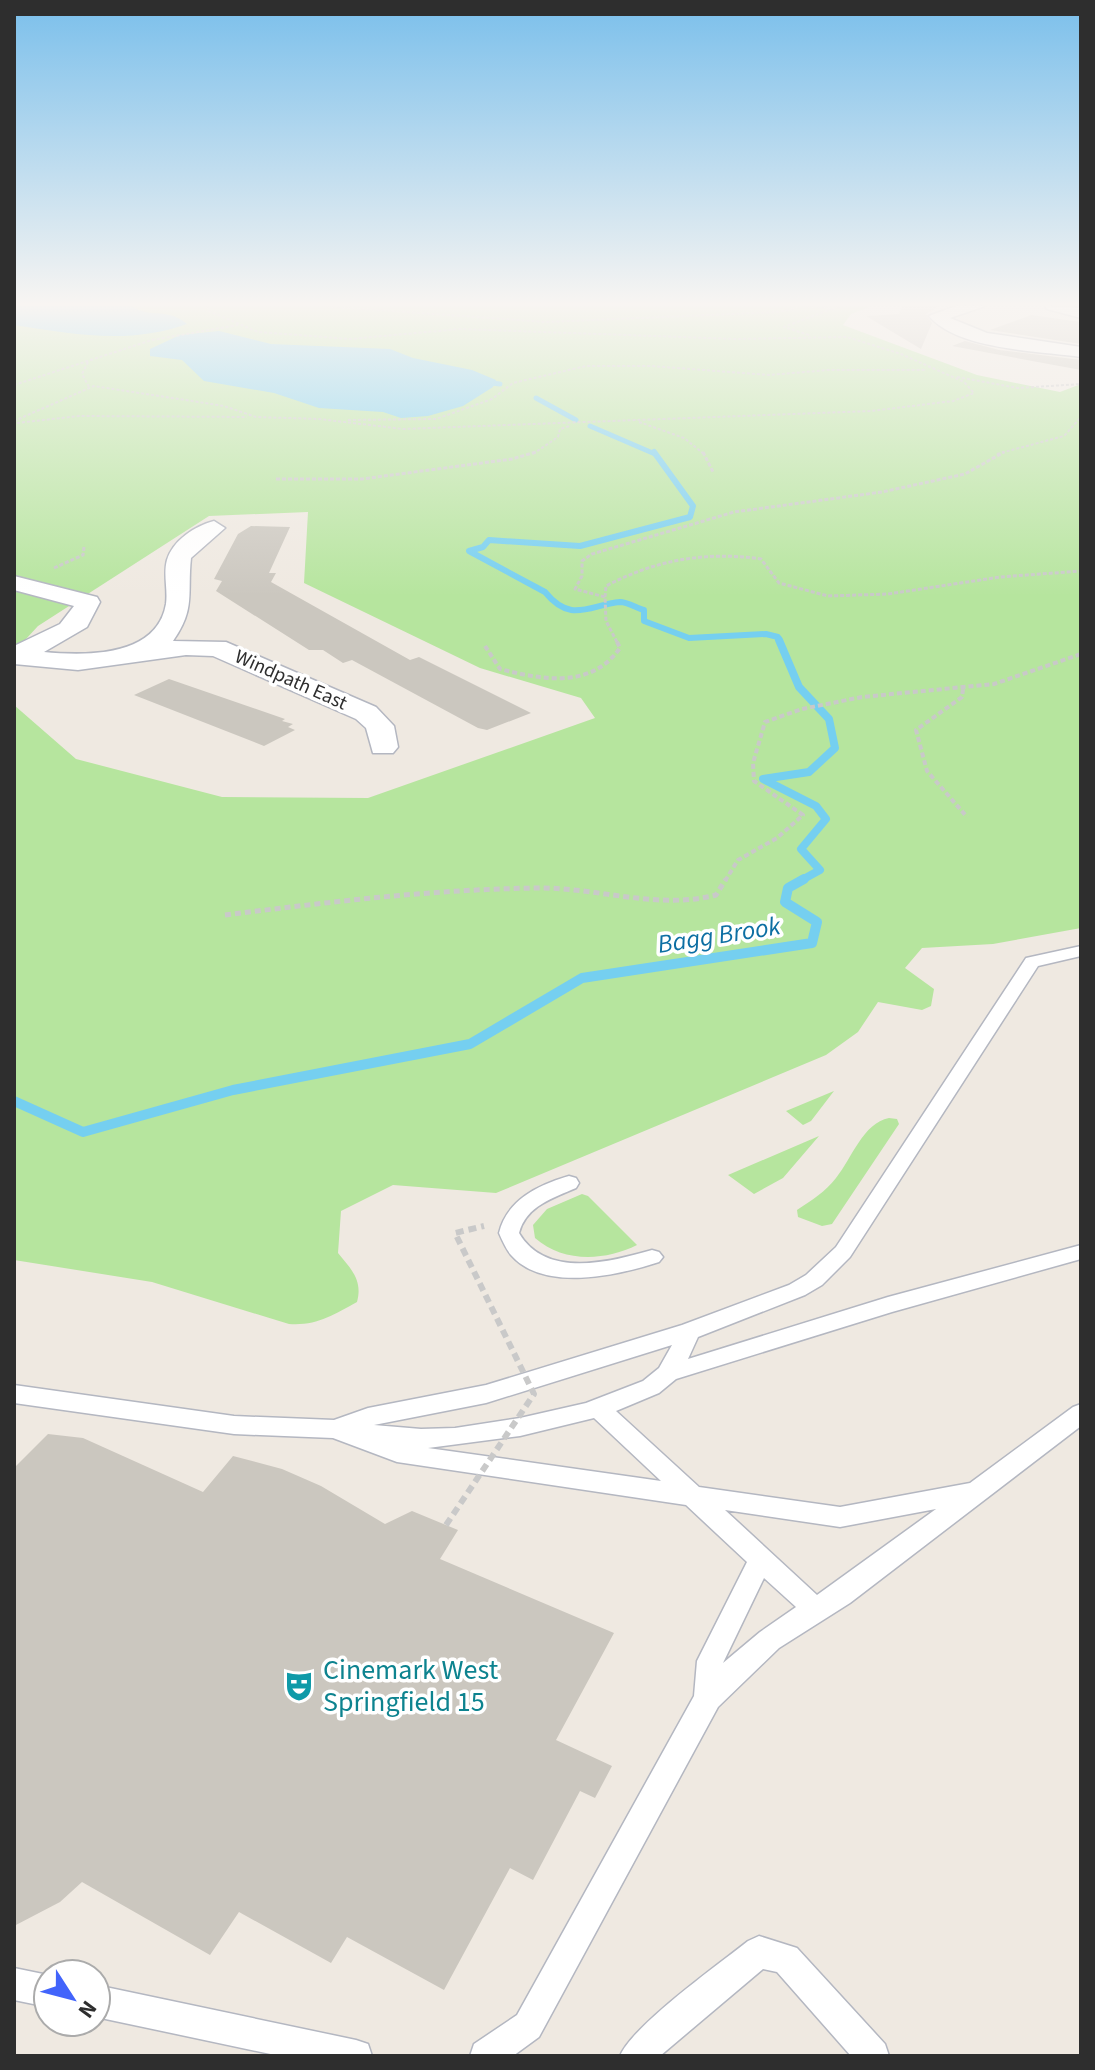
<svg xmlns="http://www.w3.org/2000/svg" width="1095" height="2070" viewBox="0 0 1095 2070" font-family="'Source Sans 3',sans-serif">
	<rect width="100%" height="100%" fill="#efe9e1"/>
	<!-- green -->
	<path fill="#b6e59e" d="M14,306H872L851,314L843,325L977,375L1060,392L1081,384V928L993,944L922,948L905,968L934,989L931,1006L922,1010L878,1002L858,1032L826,1055L496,1193L393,1185L341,1211L338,1253C351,1269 363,1280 357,1302C333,1315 317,1326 289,1324L152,1282L14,1260V705L76,759L222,797L368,798L595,718L581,698L480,668L304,583L308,512L209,516L38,626L14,652Z
		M834,1091L811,1121L803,1125L786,1111Z
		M889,1118L897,1119L899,1124L832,1224L822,1226L798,1217L797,1210C812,1200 825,1192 836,1178C852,1158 863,1123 889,1118Z
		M819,1136L783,1178L754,1194L728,1175Z
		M582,1194L588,1196L637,1245C605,1261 563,1263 535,1238L533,1225L547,1209Z"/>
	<!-- water -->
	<path fill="#75cff0" d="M14,306H132C149,319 168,307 187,324C128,345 74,334 14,325Z
		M219,331L271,344L390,349L413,358L472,370L496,380L493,387L463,406L428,416L401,418L383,412L319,408L274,393L204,381L182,360L150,356V349L180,335Z"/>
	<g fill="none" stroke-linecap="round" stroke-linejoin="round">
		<!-- stream-far3 -->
		<path stroke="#75cff0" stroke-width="5" d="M482,382L500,384
			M536,398L576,420
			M590,426L655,454"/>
		<!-- stream-far2 -->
		<path stroke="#75cff0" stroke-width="6" d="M654,452L693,506L690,517L580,546L489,540L483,547L469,551L545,592C571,624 589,605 620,602C627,602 637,608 644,610V621L689,638L766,634L778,637L780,642"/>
		<!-- stream-far1 -->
		<path stroke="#75cff0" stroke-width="8" d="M779,640L799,687L829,719L835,748L809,772L763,779L816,806L826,819L801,849L820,870L800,881"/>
		<!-- stream -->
		<path stroke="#75cff0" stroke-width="10" d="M14,1101L83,1132L233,1090L470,1044L582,978L812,943L817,922L785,902L788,888L804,879"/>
	</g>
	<!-- building -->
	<path fill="#cbc7bf" d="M902,306H939L926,314L932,323L921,349L866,316L899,314Z
		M1031,315L1081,322V344L990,330Z
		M965,341L999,350L1081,360V370L952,346Z
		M251,526L290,527L269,573H276L271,582L410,660L419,657L531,713L487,730L478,728L352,660L343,663L323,650H309L216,591L222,581L214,579L238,534Z
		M169,679L285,719L282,721L293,724L288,727L295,730L264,746L134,695Z
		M48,1434L83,1438L203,1492L233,1456L282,1469L321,1486L385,1524L412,1511L458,1530L440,1559L614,1633L556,1740L612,1766L595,1798L580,1791L533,1880L510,1868L444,1990L347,1937L331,1963L239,1912L210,1955L82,1882L60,1902L14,1926V1468Z"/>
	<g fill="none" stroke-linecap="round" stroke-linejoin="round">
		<!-- service casing -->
		<g stroke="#b4b7c1" stroke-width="3">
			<path id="service" d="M1081,946V956L1038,966L850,1257L822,1285L805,1295L698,1337L688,1359L888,1297L1081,1245V1259L892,1312L676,1379L659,1393L616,1411L699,1487L840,1507L970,1483L1073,1407L1081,1404V1426L850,1603L779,1648L718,1707L539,2037L513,2056H470L474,2044L517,2015L694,1696L697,1661L747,1562L686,1505L397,1462L333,1438L234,1434L14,1403V1385L234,1416L334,1420L368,1408L486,1385L682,1325L789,1285L806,1275L836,1247L1026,958ZM672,1345L659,1368L643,1381L586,1403L520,1418L455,1428L421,1429L374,1425L486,1403ZM594,1418L661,1481L428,1448L520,1436ZM936,1509L817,1595L725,1510L840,1527ZM764,1578L796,1607L760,1632L723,1663Z
				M569,1176L576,1178L579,1183L576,1188C553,1198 526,1206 519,1233C546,1279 610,1262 652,1250L659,1252L663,1257L659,1262C619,1275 544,1293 511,1255C506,1249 502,1240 499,1233C507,1200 538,1185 569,1176Z
				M759,1936L797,1948L885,2044L889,2056H851L777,1972L763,1969L660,2056H620C632,2026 719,1964 748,1941Z
				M14,1968L48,1975V2007L14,2000Z
				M96,1985L356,2040L368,2044L372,2056H280L96,2017Z"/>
		</g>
		<!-- minor casing -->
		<g stroke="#b4b7c1" stroke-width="3">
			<path id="minor" d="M956,306H985L950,318L987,333L1081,347V357C1039,351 958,350 929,316Z
				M1045,306L1081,308V318L1047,309Z
				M214,521L225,528L191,558C187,594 196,608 173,641L226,642L376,707L394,726L398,747L393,753H373L366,728L356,719L213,656L186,655L78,670L14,664V646L60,624L74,606L14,590V576L97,597L100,602L87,627L44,652C87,656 157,657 166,604C168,589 163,574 167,560C173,540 195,526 214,521Z"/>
		</g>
		<!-- path-far3 -->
		<path stroke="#c9c9c9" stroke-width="2" stroke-dasharray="3 2" stroke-linecap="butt" d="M322,306L546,322L778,312L797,308
			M797,306L819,307
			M817,306L831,309L842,306
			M809,335L784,327L831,309
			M88,362L82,374L89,387
			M957,377L1018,388L1081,384
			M14,385L152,340L238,325
			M348,420L436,419L492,399L513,383L586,366H651L769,375L828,370H926
			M14,421L94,386L224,406L256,417L319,419L403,429L871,411L953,401L974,393L964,382L901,354L847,337L736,339L460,329L350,339L258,332L209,311L207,306
			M639,422L684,438L704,454
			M17,423L79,416L247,417
			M533,454L558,437L560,429L570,426
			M997,454L1064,436L1081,417"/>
		<!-- path-far2 -->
		<path stroke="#c9c9c9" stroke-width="3" stroke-dasharray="4 2" stroke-linecap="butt" d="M703,452L713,472
			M276,479H362L512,459L536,452
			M54,568L83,555L84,547
			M605,597L606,586C655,560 706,551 761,559L779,583L828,596L888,594L1000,577L1081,571
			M617,642L606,621L605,597L575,589L582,576V561L592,554L734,512L882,492L965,474L1004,452"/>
		<!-- path-far1 -->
		<path stroke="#c9c9c9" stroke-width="4" stroke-dasharray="5 3" stroke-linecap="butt" d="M485,646L500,669C543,680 591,689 620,648L616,640
			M963,689L962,697L916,730L927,771L967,817
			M725,881L738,860L777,838L803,815L754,781L753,763L765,722L802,709L862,697L994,684L1081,654"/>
		<!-- path -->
		<path stroke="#c9c9c9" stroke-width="5" stroke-dasharray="6 4" stroke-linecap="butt" d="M225,915C330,902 435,889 541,888C599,888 659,910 716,895L726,879"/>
		<!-- service -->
		<use href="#service" fill="#fff" fill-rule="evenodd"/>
		<!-- minor -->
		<use href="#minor" fill="#fff" fill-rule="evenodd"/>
		<!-- path-bridge -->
		<path stroke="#c9c9c9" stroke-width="6" stroke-dasharray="8 5" stroke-linecap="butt" d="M446,1525L534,1394L455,1233L484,1226"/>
	</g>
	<!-- sky -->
	<linearGradient id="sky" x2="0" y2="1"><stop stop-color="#7abfeb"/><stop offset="0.51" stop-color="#f8f5f2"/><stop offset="1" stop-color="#f8f5f2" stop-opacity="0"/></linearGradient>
	<rect width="1095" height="596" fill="url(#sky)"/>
	<!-- icons -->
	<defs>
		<g id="theatre-bare" transform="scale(2.4)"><path d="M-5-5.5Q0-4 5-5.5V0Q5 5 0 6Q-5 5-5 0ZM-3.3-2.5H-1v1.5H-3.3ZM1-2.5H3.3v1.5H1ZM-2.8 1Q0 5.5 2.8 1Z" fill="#0f9aa8" stroke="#fff" stroke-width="2.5" paint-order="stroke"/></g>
	</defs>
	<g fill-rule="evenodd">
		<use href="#theatre-bare" x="299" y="1686"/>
	</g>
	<g text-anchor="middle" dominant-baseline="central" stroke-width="7" stroke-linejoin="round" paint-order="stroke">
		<!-- far-street labels -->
		<g font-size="20" fill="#2e2e2e" stroke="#fff">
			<text transform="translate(291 680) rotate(24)">Windpath East</text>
		</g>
		<!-- water labels -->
		<g font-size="26" font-style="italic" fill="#0d6fa3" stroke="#fff">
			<text transform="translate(719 935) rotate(-9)">Bagg Brook</text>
		</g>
		<!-- near-culture labels -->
		<g font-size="28" fill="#0d838f" stroke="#fff" text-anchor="start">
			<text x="323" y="1670">Cinemark West<tspan x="323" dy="32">Springfield 15</tspan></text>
		</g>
	</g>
	<!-- border -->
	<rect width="1095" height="2070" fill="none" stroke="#2e2e2e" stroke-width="32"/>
	<!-- north arrow -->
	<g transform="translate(72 1998) rotate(126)"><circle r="38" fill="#ffffff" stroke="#ababab" stroke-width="2"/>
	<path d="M0-6L14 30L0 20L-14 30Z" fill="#4264fb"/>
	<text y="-12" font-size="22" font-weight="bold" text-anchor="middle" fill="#2e2e2e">N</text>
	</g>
</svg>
